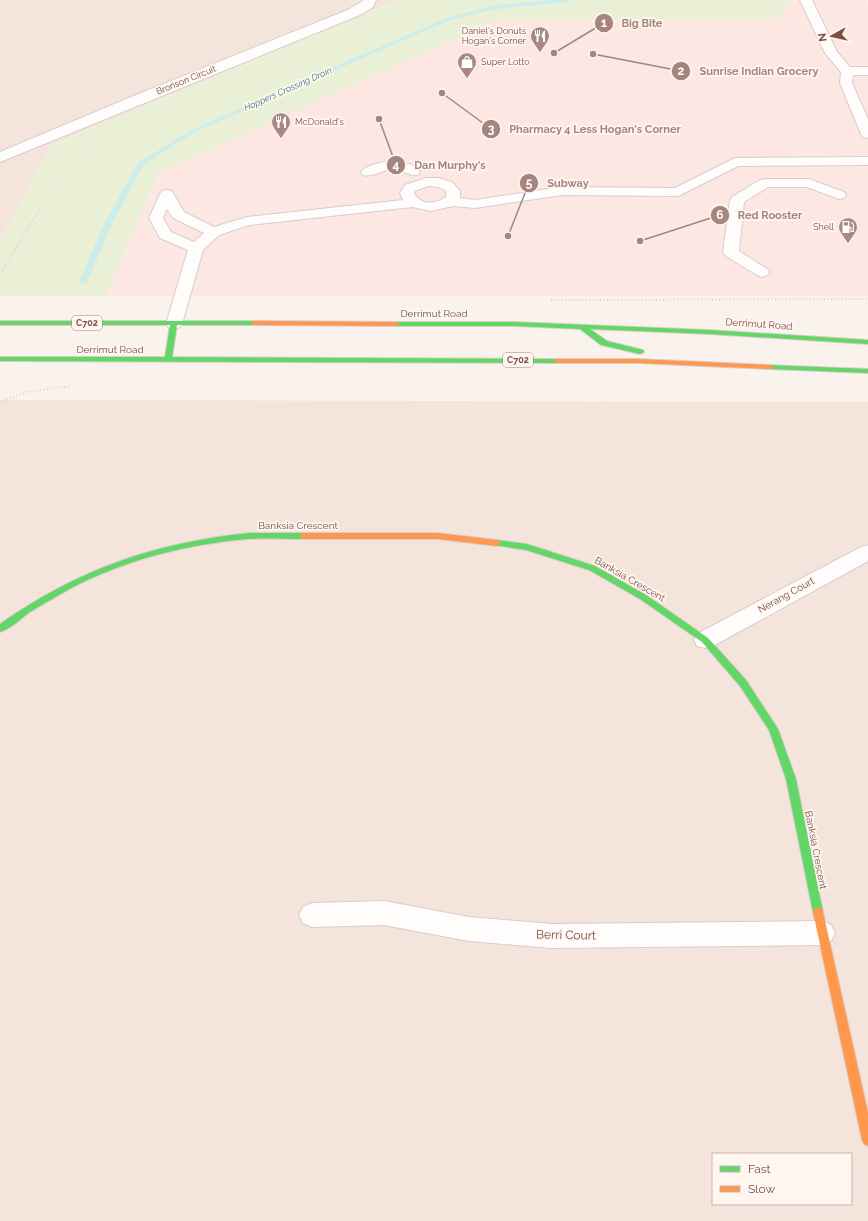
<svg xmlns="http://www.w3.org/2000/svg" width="868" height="1221" viewBox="0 0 868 1221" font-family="Raleway,sans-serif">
	<rect width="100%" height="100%" fill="#f9f2ed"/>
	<!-- residential -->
	<path fill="#f4e4db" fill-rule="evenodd" d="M0,0H398L51,145L0,240Z
		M0,400L868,402V1221H0ZM713,1154H851V1204H713Z"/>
	<!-- commercial -->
	<path fill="#fce7e3" d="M790,0H866L868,4V296H106L159,173L499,19H779Z"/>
	<!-- green -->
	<path fill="#eaf0d6" d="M398,0H790L779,19H499L159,173L106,296H0V240L51,145Z"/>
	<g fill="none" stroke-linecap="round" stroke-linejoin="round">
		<!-- stream -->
		<path fill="#ccedea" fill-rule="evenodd" d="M550,0H571L568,2L496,9L450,20L195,132L143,165L112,224L87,282L83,284L79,282L104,224L138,163L191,130L446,18L496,5Z"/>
		<!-- lane casing -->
		<g stroke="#d8cdca" stroke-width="2">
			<path id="lane" d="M800,0H812L837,52L850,67H868V75H853L852,83L868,119V138L863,137L861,134L840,83L841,72L825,53Z
				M868,157V165L738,166L678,196L562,195L475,208L453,206L431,211L412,207L249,225L219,235L203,250L182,324L180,327L174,329L168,327L166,324L188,250L160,238L149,218L160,194L162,191L167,190L172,191L184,212L214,227L247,217L403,200L400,193L405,185L426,178H438L452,182L460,191V198L475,200L562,187L675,188L735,158ZM428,186L439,187L446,191V197C437,204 420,206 414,193L415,191ZM167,209L173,218L204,233L194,242L171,232L163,218Z
				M396,161L412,165L420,172L418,175C408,177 403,169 394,169C383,169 374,178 363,175L361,172C367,164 387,161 396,161Z
				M765,179H809L844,192L846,195L844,198L839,199L807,187H768L744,202L739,251L767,269L770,272L767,275L762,277L757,275L726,256L723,253L730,200L732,197L760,180Z"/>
		</g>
		<!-- street casing -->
		<g stroke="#d8cdca" stroke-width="2">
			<path id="street" d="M364,0H376L373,7L360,15L0,162V152L131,97L350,9Z
				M868,545V561L713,646L705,648L697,646L694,640L697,634L861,547Z
				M384,901L469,917L552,924L822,921L831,925L835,933L831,941L822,945L552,948L469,941L384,925L312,927L303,923L299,915L303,907L312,903Z"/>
		</g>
		<!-- fast casing -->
		<g stroke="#daceca" stroke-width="2">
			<path id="fast" d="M0,321H255L259,323L255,325H177L172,357L558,359L562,361L558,363L0,361V357H165L170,325H0Z
				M393,322H515L709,330L868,340V344L709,334L590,329L607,341L643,350L644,352L640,354L601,345L580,329L515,326H393Z
				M767,365L868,369V373L770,369L766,367Z
				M249,533H303L307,536L303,539C285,539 266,538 248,539C188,544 129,559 75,586C60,594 45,603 30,612C21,618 11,629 0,632V624C79,569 153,543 249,533Z
				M497,540L527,544L595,566L646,595L708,638L746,680L778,729L796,779L823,912L822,915L818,917L814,915L813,912L786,779L769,730L740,686L702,642L640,599L589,570L526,550L494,545L493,543Z"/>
		</g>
		<!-- slow casing -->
		<g stroke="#daceca" stroke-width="2">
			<path id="slow" d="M252,321L396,322L400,324L396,326L255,325H252Z
				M555,359H638L770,365L774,367L770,369L638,363H558L554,361Z
				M303,533H438L497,540L501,543L497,546L438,539H303L299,536Z
				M818,907L822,909L823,912L868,1113V1146L864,1144L862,1140L813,912L814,909Z"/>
		</g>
		<!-- path-far1 -->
		<path stroke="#dcd0cd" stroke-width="1.5" stroke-dasharray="0.5 2" stroke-linecap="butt" d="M388,19L434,0
			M37,213L65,169L102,142"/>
		<!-- path -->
		<path stroke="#dcd0cd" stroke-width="2" stroke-dasharray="1 2.5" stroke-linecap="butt" d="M0,274L38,212
			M551,300L868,299
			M0,402L26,392L71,386"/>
		<!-- lane -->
		<use href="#lane" fill="#fefdfc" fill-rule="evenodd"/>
		<!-- street -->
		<use href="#street" fill="#fefdfc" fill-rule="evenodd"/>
		<!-- fast -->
		<use href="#fast" fill="#63d668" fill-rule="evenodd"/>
		<!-- slow -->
		<use href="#slow" fill="#ff974d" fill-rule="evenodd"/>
	</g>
	<!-- icons -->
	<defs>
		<g id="restaurant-pin" transform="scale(1)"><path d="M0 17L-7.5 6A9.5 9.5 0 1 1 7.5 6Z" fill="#a88882" stroke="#fff6f0"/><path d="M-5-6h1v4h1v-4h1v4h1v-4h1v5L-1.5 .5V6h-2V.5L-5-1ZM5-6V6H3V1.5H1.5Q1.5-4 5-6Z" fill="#fff"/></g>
		<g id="shop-pin" transform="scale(1)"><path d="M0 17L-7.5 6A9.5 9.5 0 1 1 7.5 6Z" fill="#a88882" stroke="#fff6f0"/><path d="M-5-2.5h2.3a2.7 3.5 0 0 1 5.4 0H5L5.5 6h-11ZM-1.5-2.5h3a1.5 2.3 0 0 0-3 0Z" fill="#fff"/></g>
		<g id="fuel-pin" transform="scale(1)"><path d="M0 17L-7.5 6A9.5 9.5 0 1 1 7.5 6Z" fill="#a88882" stroke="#fff6f0"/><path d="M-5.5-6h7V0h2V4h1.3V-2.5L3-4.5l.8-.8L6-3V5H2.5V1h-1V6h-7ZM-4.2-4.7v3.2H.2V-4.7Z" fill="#fff"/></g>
	</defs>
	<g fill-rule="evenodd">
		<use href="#restaurant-pin" x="540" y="36"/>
		<use href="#shop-pin" x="467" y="62"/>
		<use href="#restaurant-pin" x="281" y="122"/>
		<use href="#fuel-pin" x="848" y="227"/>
	</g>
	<g text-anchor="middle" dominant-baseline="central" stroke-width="3.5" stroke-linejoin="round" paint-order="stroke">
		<!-- far-poi labels -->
		<g font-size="9" fill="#7c4f48" stroke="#fff6f0" text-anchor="end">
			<text x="526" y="31">Daniel's Donuts<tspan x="526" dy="10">Hogan's Corner</tspan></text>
			<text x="481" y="62" text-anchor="start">Super Lotto</text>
			<text x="295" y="122" text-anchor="start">McDonald's</text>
			<text x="834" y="227">Shell</text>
		</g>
		<!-- far-street labels -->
		<g font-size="9" fill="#7c4f48" stroke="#fff6f0">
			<text transform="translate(186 80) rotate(-22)">Bronson Circuit</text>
		</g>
		<!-- far-water labels -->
		<g font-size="9" font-style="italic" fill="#367b79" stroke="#fff6f0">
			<text transform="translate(288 89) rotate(-24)">Hoppers Crossing Drain</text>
		</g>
		<!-- shield labels -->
		<g fill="#fff6f0" stroke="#a3817a" stroke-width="1">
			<rect x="72" y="316" width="30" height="14" rx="3"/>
			<rect x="503" y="353" width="30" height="14" rx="3"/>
		</g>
		<g font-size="9" font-weight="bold" fill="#7c4f48">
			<text x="87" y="323">C702</text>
			<text x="518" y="360">C702</text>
		</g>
		<!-- street labels -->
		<g font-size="10" fill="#7c4f48" stroke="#fff6f0">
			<text x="434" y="313">Derrimut Road</text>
			<text transform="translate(759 324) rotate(4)">Derrimut Road</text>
			<text x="110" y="349">Derrimut Road</text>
			<text x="298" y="525">Banksia Crescent</text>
			<text transform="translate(630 579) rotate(30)">Banksia Crescent</text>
			<text transform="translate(786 595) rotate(-29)">Nerang Court</text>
			<text transform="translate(816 850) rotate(79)">Banksia Crescent</text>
		</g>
		<!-- near-street labels -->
		<g font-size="12" fill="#7c4f48" stroke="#fff6f0">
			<text transform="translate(566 935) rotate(1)">Berri Court</text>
		</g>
	</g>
	<!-- callouts -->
	<path fill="none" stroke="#a6857f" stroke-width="1.5" d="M554 53L604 23M593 54L681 71M442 93L491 129M379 119L396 165M508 236L529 183M640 241L720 215"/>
	<g fill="#a6857f" stroke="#fff6f0" stroke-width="1.5">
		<circle cx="554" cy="53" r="4"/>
		<circle cx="593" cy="54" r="4"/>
		<circle cx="442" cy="93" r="4"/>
		<circle cx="379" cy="119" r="4"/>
		<circle cx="508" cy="236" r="4"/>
		<circle cx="640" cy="241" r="4"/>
		<circle cx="604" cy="23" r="10"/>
		<circle cx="681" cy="71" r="10"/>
		<circle cx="491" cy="129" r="10"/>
		<circle cx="396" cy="165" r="10"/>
		<circle cx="529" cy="183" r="10"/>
		<circle cx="720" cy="215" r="10"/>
	</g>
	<g font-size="12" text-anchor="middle" font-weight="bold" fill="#fff">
		<text x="604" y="27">1</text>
		<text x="681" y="75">2</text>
		<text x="491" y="133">3</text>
		<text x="396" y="169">4</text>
		<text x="529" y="187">5</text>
		<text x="720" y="219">6</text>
	</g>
	<g font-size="11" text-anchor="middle" font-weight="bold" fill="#a6857f" stroke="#fff6f0" stroke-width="3.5" stroke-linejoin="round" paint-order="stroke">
		<text x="642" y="27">Big Bite</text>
		<text x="759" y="75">Sunrise Indian Grocery</text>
		<text x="595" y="133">Pharmacy 4 Less Hogan's Corner</text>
		<text x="450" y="169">Dan Murphy's</text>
		<text x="568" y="187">Subway</text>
		<text x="770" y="219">Red Rooster</text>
	</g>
	<!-- legend -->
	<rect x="712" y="1153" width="140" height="52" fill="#fff6f0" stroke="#cbb3ad"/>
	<rect x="720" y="1166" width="20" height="6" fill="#63d668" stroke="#cbb3ad"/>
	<text x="748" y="1173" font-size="12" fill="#7c4f48">Fast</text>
	<rect x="720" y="1186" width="20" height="6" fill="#ff974d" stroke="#cbb3ad"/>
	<text x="748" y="1193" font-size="12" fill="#7c4f48">Slow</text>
	<!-- north arrow -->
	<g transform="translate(832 36) rotate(262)" stroke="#fff6f0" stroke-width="3" paint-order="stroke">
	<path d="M0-3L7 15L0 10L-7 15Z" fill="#7c4f48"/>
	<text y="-6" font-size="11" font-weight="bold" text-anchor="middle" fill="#7c4f48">N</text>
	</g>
</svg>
